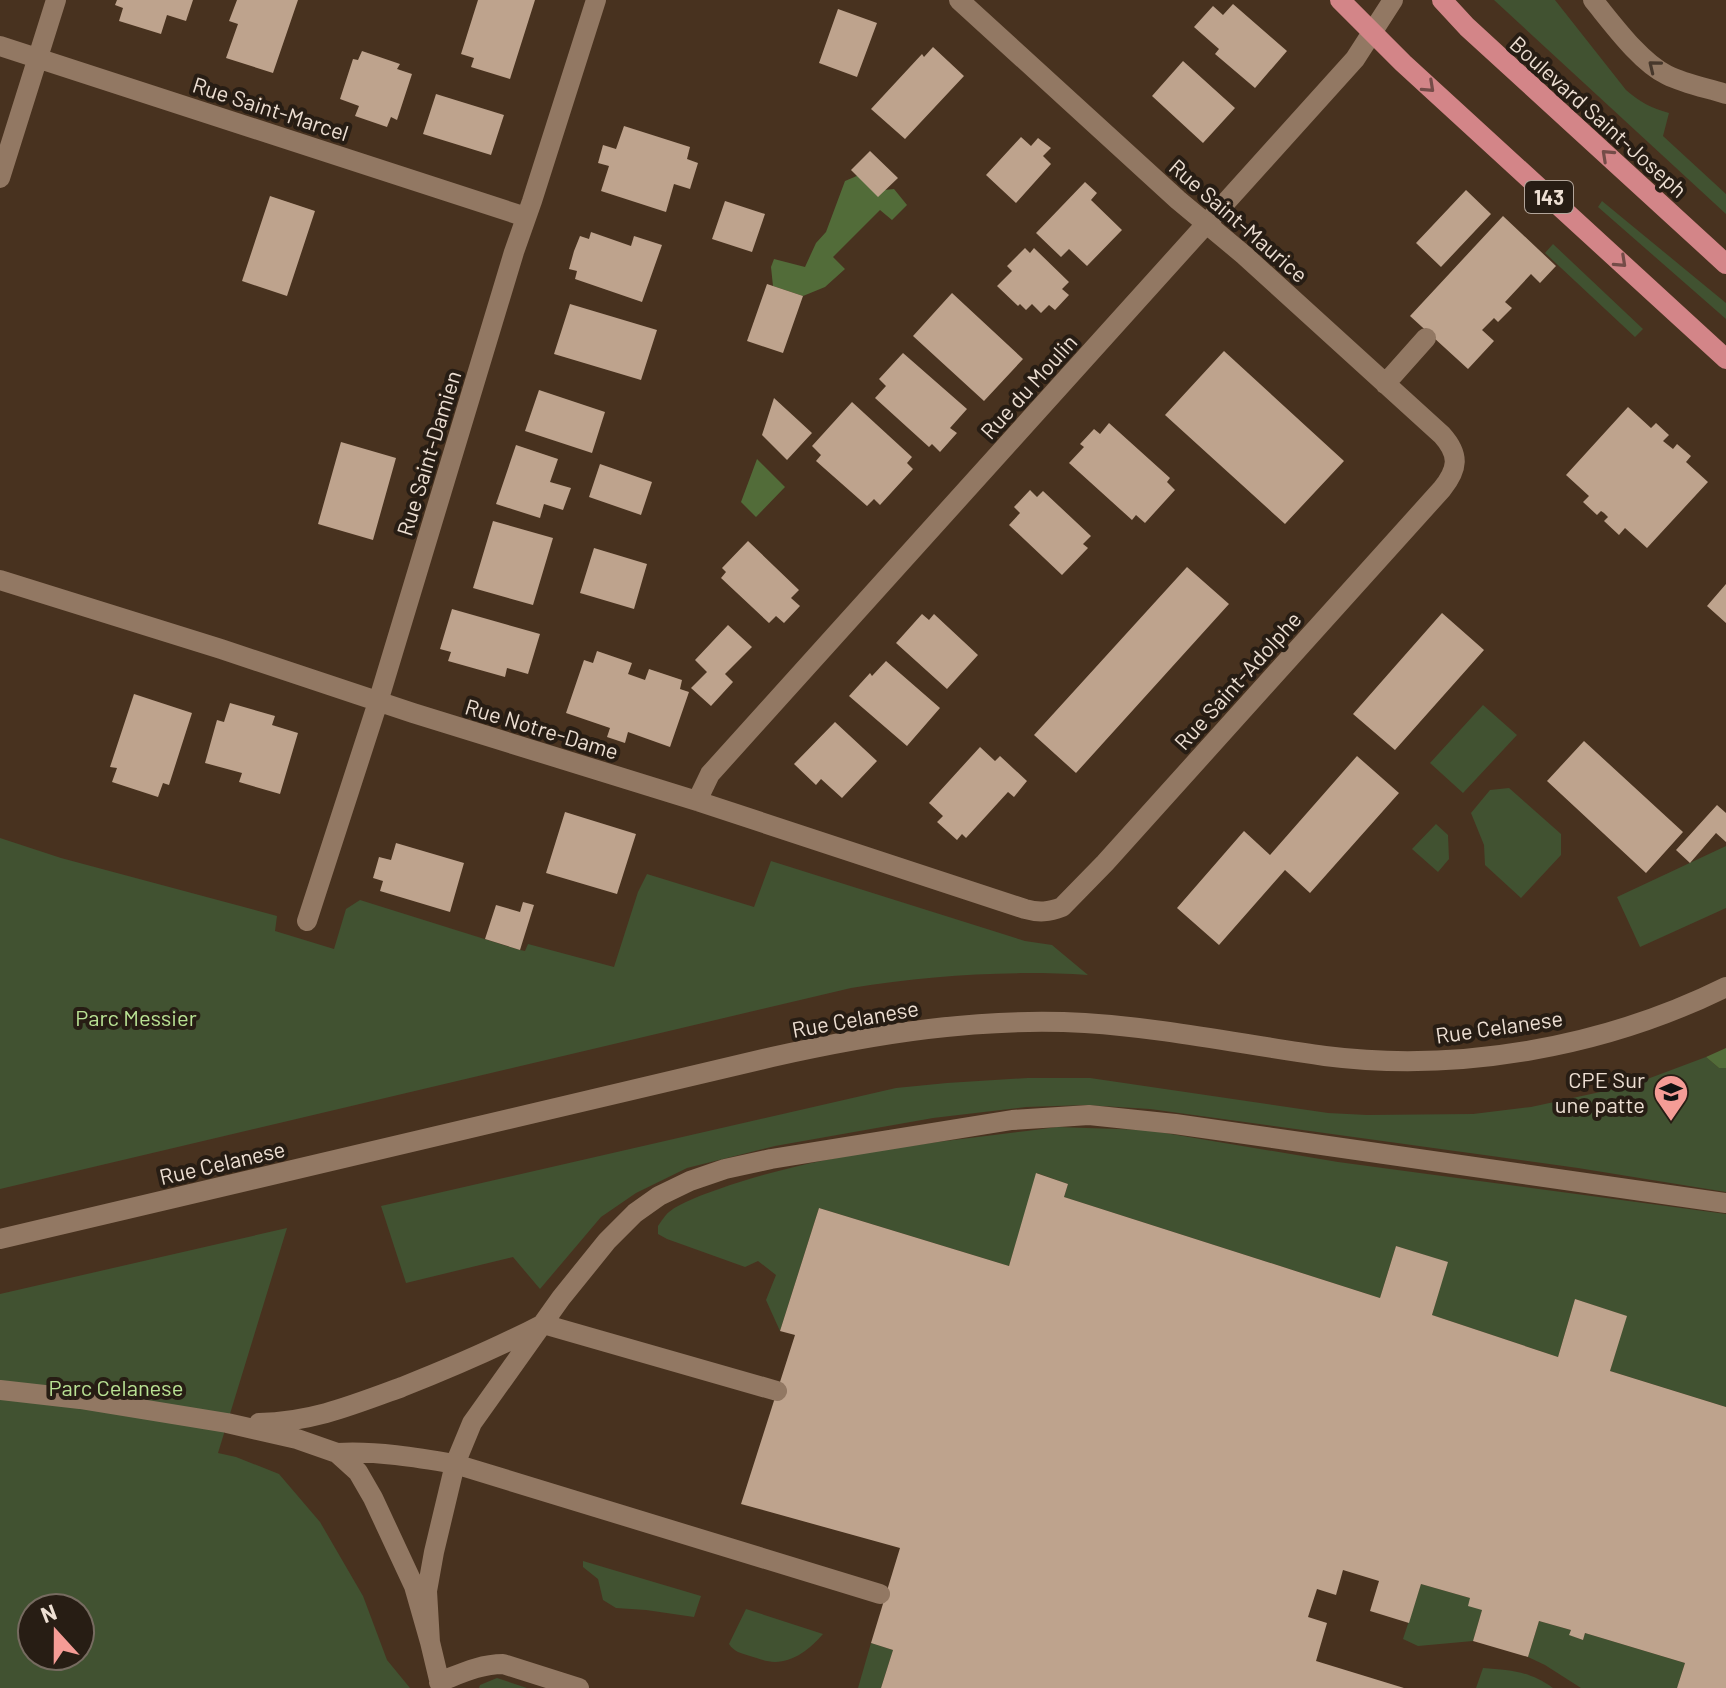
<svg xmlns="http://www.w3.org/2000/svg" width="1726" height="1688" viewBox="0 0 1726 1688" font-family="Barlow,sans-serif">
	<rect width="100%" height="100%" fill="#48321f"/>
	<!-- green -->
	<path fill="#415231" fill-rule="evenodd" d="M1494,0H1555L1626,90C1640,102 1651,108 1669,113L1663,136L1726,194V214Z
		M1602,201L1726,303V319L1598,207Z
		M1553,244L1643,329L1635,337L1545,253Z
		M1483,705L1517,735L1463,793L1430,763Z
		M1509,788L1561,834V855L1521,898L1485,865L1484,845L1471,813L1490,790Z
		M1436,824L1448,835L1449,859L1438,872L1412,849Z
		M0,838L61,858L277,916L275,931L334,949L346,909L360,900L520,950L525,951L528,944L614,967L638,892L647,874L754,907L771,861L1025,941L1052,945L1088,975C1008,970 930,975 851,988L0,1189Z
		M1726,846V908L1640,947L1617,897Z
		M1706,1057L1719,1068H1726V1192L1578,1168L1150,1109L1086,1105L1026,1107L933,1118L775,1146L687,1168L636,1193L601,1217L540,1289L513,1257L406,1283L381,1206L896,1088L947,1083L1028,1078H1090L1328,1113L1367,1115L1473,1114L1531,1107L1614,1089L1642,1081Z
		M1057,1127L1147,1130L1338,1162L1726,1214V1407L1610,1371L1626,1316L1575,1299L1558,1357L1432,1315L1447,1262L1396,1246L1380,1298L1064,1197L1068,1184L1037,1173L1009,1266L819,1208L780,1331L766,1300L776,1275L758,1261L745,1267L667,1239L658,1234V1226C661,1222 665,1215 669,1212C681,1202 705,1194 719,1189C826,1151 945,1142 1057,1127Z
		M287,1228L218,1453L236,1457L279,1474L320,1522L363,1596L387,1660L410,1688H0V1294ZM32,1608H80V1656H32Z
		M583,1561L701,1596L694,1617L646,1610L616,1608L603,1600L598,1579L583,1567Z
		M1421,1584L1470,1598L1482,1610L1473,1641L1418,1646L1403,1639Z
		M746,1609L823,1634C811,1648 794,1662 775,1662C767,1662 757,1658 750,1656C741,1653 734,1652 729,1644Z
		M1539,1621L1571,1630L1570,1635L1583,1640L1585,1633L1685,1663L1677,1688H1581L1545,1665L1528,1657Z
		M871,1643L893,1650L881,1688H858Z
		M1483,1668C1511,1670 1529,1671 1553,1688H1476Z
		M497,1678L527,1688H479L480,1685Z"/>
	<!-- forest -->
	<path fill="#526c39" d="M859,175L884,190L894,189L907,205L892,220L880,210L833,257L845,269L825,287L803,296L773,286L771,267L774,259L805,267L816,243L826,232L845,181Z
		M757,459L785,487L756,517L741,502Z
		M1726,1048V1068H1719L1706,1057Z"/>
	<!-- building -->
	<path fill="#bea38d" d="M117,0H193L186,21L167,15L161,34L119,21L123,8L115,5Z
		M237,0H298L273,73L226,58L238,24L229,21Z
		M478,0H535L510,79L471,67L474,58L461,54Z
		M1233,4L1287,51L1255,88L1215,54L1219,49L1194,27L1213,6L1223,15Z
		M838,9L877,23L857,77L819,63Z
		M933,47L964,76L905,139L871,109L922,54L924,57Z
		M362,51L400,64L397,69L412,74L397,120L391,117L387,127L355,116L359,106L340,99L353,59L358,60Z
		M1183,61L1235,108L1203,143L1152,96Z
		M436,94L504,115L491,155L423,134Z
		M624,126L690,147L687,159L698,163L690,189L674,184L666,212L601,191L609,166L598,163L603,145L616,149Z
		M1021,137L1031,146L1038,138L1051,148L1043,156L1051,164L1016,203L986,175Z
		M870,151L898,178L878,197L851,170Z
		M1085,182L1097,193L1091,200L1122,230L1087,266L1069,249L1061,257L1036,233Z
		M1466,190L1491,214L1441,267L1416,243Z
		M270,196L315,211L287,296L242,281Z
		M725,201L765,214L752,252L712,239Z
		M1503,216L1556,266L1540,283L1531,274L1505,302L1512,308L1498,322L1494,318L1482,330L1494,341L1468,369L1410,316Z
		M591,232L631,246L634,236L662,245L642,302L575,279L577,271L569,269L574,251L580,236L589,239Z
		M1025,248L1030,253L1034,248L1069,282L1062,289L1069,295L1055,310L1049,305L1041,313L1032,304L1026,310L1020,304L1018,306L997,286L1012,271L1007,266Z
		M767,284L803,296L783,353L747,341Z
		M952,293L1023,359L984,401L913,336Z
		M570,304L657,330L641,380L554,354Z
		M1224,351L1344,461L1285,524L1165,415Z
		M903,353L967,409L950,428L957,433L940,452L932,444L929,447L875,398L886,386L879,379Z
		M539,390L605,412L592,453L525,431Z
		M774,398L812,433L787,460L762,435Z
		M852,402L912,457L907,463L913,469L880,505L874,499L867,506L816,461L821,455L812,446Z
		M1628,407L1651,428L1656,423L1669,435L1663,441L1673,449L1677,444L1691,456L1686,462L1708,482L1647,548L1625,528L1619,535L1604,521L1608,517L1604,513L1601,511L1597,515L1583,502L1589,496L1566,475Z
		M1109,423L1170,478L1167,482L1175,490L1145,523L1136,515L1132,520L1069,463L1084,447L1080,444L1094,429L1100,434Z
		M341,442L396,458L373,540L318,524Z
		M516,445L558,459L550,482L571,488L563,510L544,504L540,518L496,504Z
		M600,464L652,482L641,515L589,497Z
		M1030,490L1037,497L1043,491L1091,536L1083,544L1088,548L1062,575L1009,525L1020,513L1014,507Z
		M493,521L553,538L533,605L473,588Z
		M748,541L799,590L791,598L800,606L784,623L776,616L769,623L721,578L726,572L722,568Z
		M594,548L647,564L634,609L580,593Z
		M1187,567L1229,604L1076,773L1034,735Z
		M1726,584V623L1707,606Z
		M452,609L540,634L528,674L507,668L505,677L448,661L451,652L440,649Z
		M1442,613L1484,650L1395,750L1353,714Z
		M922,614L929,620L934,614L978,655L947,689L896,643Z
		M728,625L752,647L725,674L733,682L711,706L691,688L707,672L695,660Z
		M597,651L632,663L628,674L645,680L649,669L682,680L680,689L689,692L670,747L628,732L625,743L607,737L610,728L566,713L584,660L593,663Z
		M886,661L940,708L907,746L849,696L870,673L872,676Z
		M134,694L192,713L169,785L163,783L158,797L112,782L117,768L110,767Z
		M230,703L275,716L272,725L298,733L280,794L239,782L242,773L205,763L217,720L224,722Z
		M835,722L877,761L842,798L821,779L816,785L794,764Z
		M1584,741L1683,832L1646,873L1547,781Z
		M980,747L995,761L1000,756L1027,781L1014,797L1008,792L966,838L962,834L957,840L937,822L943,816L929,803Z
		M1357,756L1399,793L1310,893L1285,870L1219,945L1177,908L1244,831L1270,855Z
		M1717,805L1726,813V842L1716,833L1690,863L1676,850Z
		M565,812L636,834L617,894L546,873Z
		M396,843L464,863L450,912L380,891L383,881L373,878L379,857L391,860Z
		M523,902L534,905L520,950L485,939L496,905L520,912Z
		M1036,1173L1068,1184L1064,1197L1380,1298L1396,1246L1448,1262L1432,1315L1558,1357L1575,1299L1627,1316L1610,1371L1726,1407V1688H1677L1685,1663L1585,1633L1583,1640L1569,1635L1571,1630L1539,1621L1528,1657L1473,1641L1482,1610L1468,1606L1470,1598L1421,1584L1409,1623L1370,1611L1379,1581L1343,1570L1336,1595L1317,1589L1308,1617L1327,1623L1316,1661L1404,1688H881L893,1650L871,1643L900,1548L741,1504L795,1335L780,1331L819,1208L1009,1266Z"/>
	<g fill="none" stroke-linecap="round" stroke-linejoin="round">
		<!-- minor -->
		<path stroke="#927863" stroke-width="20" d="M1593,0C1612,23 1640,62 1667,75C1685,84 1707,88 1726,94
			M0,46L526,217
			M0,178L56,0
			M1385,384L1426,338
			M0,580L221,649L413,713L697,801L1025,909C1039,913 1049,912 1062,907L1105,863L1442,489C1458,469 1460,455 1442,435L1244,255L1178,200L959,0
			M697,801L710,774L1355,59L1393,0
			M307,921L378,702L514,252L532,201L596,0
			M0,1239L772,1057C875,1034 979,1017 1085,1023C1166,1028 1245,1045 1325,1056C1459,1073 1605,1047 1726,987
			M0,1390L80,1399L227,1423L297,1439L337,1453L358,1472L373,1498L414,1586L430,1642L441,1688
			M259,1423C312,1422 353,1405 402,1387C450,1368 497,1348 543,1324L777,1391
			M337,1453C377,1451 415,1457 455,1464L880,1594
			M430,1642L427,1591L434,1552L455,1464L472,1423L561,1298L607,1241L635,1213L659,1196L690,1181L725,1169L771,1159L1012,1120L1089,1115L1175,1124L1726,1203
			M439,1682C460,1674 480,1664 503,1664L579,1688"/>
		<!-- major -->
		<path stroke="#d38588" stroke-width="20" d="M1340,0L1403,63L1726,359
			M1442,0L1467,27L1726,264"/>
	</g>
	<!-- one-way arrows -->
	<defs><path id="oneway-chevron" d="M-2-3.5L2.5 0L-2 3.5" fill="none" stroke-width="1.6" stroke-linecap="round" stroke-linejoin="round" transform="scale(2)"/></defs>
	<use stroke="#47382c" href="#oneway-chevron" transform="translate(1654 66) rotate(-141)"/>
	<g stroke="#744c48">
		<use href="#oneway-chevron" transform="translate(1429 87) rotate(43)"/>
		<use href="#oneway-chevron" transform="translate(1607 155) rotate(-137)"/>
		<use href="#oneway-chevron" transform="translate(1621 262) rotate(43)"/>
	</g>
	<!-- icons -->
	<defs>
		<g id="school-pin" transform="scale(1.8)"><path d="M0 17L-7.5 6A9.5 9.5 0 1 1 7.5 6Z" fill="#f59c96" stroke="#271d14"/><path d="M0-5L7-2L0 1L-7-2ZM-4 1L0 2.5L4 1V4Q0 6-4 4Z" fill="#111"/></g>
	</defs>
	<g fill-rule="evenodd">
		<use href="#school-pin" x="1671" y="1092"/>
	</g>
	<g text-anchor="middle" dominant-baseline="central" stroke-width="8" stroke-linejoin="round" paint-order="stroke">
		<!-- shield labels -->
		<rect fill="#271d14" stroke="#b2a59a" stroke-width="2" x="1525" y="181" width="48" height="32" rx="6"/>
		<g font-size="20" font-weight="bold" fill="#eddfd3">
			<text x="1549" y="197">143</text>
		</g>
		<!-- street labels -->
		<g font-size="22" fill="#eddfd3" stroke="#271d14">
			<text transform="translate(271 108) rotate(18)">Rue Saint-Marcel</text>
			<text transform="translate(1599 116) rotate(42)">Boulevard Saint-Joseph</text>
			<text transform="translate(1239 220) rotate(41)">Rue Saint-Maurice</text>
			<text transform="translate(1028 386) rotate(-48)">Rue du Moulin</text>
			<text transform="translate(428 453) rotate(-73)">Rue Saint-Damien</text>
			<text transform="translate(1237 680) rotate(-48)">Rue Saint-Adolphe</text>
			<text transform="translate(542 728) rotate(17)">Rue Notre-Dame</text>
			<text transform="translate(855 1018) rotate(-10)">Rue Celanese</text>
			<text transform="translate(1499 1026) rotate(-8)">Rue Celanese</text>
			<text transform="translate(222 1162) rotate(-13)">Rue Celanese</text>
		</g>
		<!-- park labels -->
		<g font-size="22" fill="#b9e294" stroke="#271d14">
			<text x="136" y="1017">Parc Messier</text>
			<text x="116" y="1387">Parc Celanese</text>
		</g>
		<!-- poi labels -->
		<g font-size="22" fill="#eddfd3" stroke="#271d14" text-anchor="end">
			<text x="1645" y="1079">CPE Sur<tspan x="1645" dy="25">une patte</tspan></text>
		</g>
	</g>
	<!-- north arrow -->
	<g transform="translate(56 1632) rotate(339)"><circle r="38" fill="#271d14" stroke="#766b60" stroke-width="2"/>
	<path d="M0-6L14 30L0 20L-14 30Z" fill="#f59c96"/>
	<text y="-12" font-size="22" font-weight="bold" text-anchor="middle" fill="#eddfd3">N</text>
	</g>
</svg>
